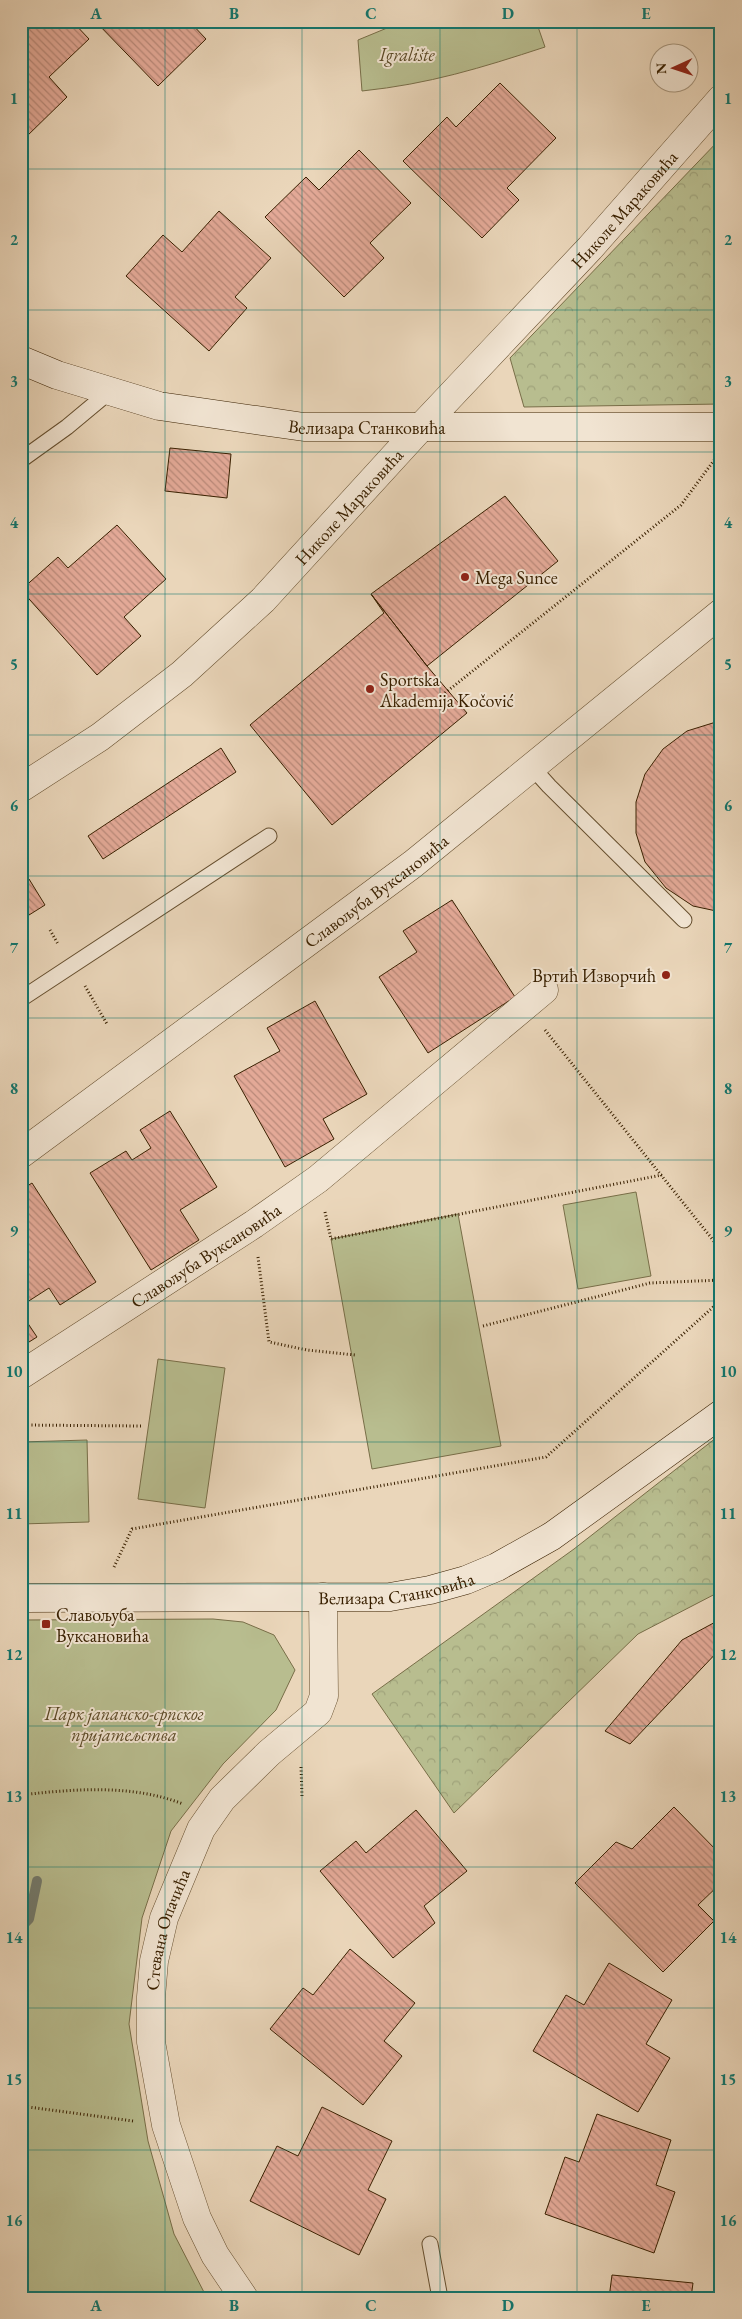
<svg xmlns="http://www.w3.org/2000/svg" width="742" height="2319" viewBox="0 0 742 2319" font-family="'EB Garamond',serif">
	<defs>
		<pattern id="forest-crowns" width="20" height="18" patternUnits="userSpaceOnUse" patternTransform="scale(1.25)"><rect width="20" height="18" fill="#b8bd8f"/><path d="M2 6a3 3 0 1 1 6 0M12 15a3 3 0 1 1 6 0" fill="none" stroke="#9fa27a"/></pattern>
		<pattern id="building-back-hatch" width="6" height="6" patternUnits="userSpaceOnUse" patternTransform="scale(1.25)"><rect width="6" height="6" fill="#e3a997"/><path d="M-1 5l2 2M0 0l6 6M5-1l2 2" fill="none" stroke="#b98979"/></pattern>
	</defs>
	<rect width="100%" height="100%" fill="#ead6ba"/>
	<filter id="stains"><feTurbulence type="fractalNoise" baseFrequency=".004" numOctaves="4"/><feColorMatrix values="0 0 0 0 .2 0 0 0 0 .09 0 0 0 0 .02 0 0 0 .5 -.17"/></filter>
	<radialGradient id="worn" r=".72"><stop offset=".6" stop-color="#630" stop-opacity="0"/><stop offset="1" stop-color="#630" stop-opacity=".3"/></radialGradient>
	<!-- forest -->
	<path fill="url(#forest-crowns)" stroke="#786e48" d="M721,138V404L524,407L510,358Z
		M721,1434V1591L638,1634L454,1813L372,1694L574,1549Z"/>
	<!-- green -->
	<path fill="#b8bd8f" stroke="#786e48" d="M404,21H536L545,47C481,68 429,84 362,91L358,40Z
		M636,1192L651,1276L578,1289L563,1205Z
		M458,1214L501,1446L372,1469L331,1239Z
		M158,1359L225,1368L205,1508L138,1499Z
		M87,1440L89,1522L21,1524V1442Z
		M213,1619L243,1622L274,1635L295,1670L276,1710L223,1764L171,1831L142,1918L129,2024L148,2141L174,2234L207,2298H21V1620Z"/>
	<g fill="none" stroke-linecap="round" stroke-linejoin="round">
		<!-- stream -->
		<path stroke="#737b6e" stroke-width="10" d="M21,1927L29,1919L37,1881"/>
	</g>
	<!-- building -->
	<path fill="url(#building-back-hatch)" stroke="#392000" d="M21,21H72L89,39L49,77L67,97L25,138L21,134Z
		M95,21H189L206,39L158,86Z
		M500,83L556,138L507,188L519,200L482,238L403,161L447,117L456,127Z
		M359,150L411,203L370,243L384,258L344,297L265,217L306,177L319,190Z
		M219,211L271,258L235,297L247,308L209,351L126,276L163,235L182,252Z
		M170,448L231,454L227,498L165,491Z
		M505,496L558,561L427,666L371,594Z
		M117,525L166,579L124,617L141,636L97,675L21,590L58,557L68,568Z
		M371,594L427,666L467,713L332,825L250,725L384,613Z
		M716,722H721V912L693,906L666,888L645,862L636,833V802L645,774L663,749L687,731Z
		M221,748L236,772L103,859L88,836Z
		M29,879L45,905L21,920V883Z
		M452,900L515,997L428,1053L379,977L417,952L403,931Z
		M315,1001L367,1094L323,1119L334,1139L285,1167L234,1076L280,1051L267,1028Z
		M170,1111L217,1187L180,1210L199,1240L151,1270L90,1173L126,1151L132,1160L151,1148L140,1130Z
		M32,1183L96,1282L60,1305L49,1288L21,1306V1190Z
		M21,1313L37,1337L21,1347Z
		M721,1619V1648L630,1744L605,1731L682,1640Z
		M674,1807L721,1855V1883L698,1905L714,1921L663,1972L575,1883L616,1842L632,1849Z
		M416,1810L467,1871L424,1906L435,1923L393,1958L320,1871L356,1841L366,1853Z
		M350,1949L415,2003L384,2041L402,2056L363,2105L270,2029L303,1988L313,1995Z
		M609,1963L672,2000L646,2044L670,2058L638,2112L533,2051L566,1995L584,2005Z
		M322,2107L392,2141L368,2190L386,2199L359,2255L250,2201L277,2146L298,2156Z
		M597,2114L671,2140L656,2185L675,2192L654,2253L545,2214L565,2157L579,2162Z
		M612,2275L693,2283L691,2298H609Z"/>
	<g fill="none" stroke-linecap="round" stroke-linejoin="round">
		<!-- lane casing -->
		<g stroke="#654e2e" stroke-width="17">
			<path id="lane" d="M21,460L67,427L109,392
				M531,766L549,786L684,920
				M21,999L269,836
				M430,2244L440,2298"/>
		</g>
		<!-- street casing -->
		<g stroke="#654e2e" stroke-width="29">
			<g id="street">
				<path id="s1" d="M21,788L100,737L182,674L263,600L422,426L590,248L721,99"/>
				<path id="s2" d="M21,1154L413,864L721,613"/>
				<path id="s3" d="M21,1375L254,1224L318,1179L544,990"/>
				<path id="s4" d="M244,2298L215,2255L197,2218L166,2125L151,2042V1997L154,1961L164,1918L201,1829L222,1799L269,1753L318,1712L324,1696L323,1597"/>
			</g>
		</g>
		<!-- secondary casing -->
		<g stroke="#392000" stroke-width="29">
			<g id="secondary">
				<path id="s5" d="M21,360L57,375L159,406L304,427H721"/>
				<path id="s6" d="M21,1598L390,1597L430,1590L466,1580L497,1567L552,1536L721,1414"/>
			</g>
		</g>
		<!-- path -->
		<path stroke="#392000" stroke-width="3" stroke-dasharray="1 2.5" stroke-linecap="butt" d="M445,693L681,505L715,459
			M50,930L58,944
			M85,986L107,1024
			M545,1030L721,1250
			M325,1212L331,1239L662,1175
			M258,1257L269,1342L307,1350L355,1355
			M483,1326L650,1283L721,1280
			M21,1425L142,1426
			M114,1567L132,1529L546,1457L721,1300
			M301,1767L302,1797
			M21,1795C74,1789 132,1784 183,1804
			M21,2106L133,2121"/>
		<!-- lane -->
		<use href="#lane" stroke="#f1e4d2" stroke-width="15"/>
		<!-- street -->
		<use href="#street" stroke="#f1e4d2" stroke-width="28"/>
		<!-- secondary -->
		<use href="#secondary" stroke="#f1e4d2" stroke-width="28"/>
	</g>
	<!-- grid -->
	<path fill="none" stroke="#0f766e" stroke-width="1" stroke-opacity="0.55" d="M165,21V2298M302,21V2298M440,21V2298M577,21V2298M21,169H721M21,310H721M21,452H721M21,594H721M21,735H721M21,876H721M21,1018H721M21,1160H721M21,1301H721M21,1442H721M21,1584H721M21,1726H721M21,1867H721M21,2008H721M21,2150H721"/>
	<!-- markers -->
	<g fill="#8f2418" stroke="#f1e4d2" stroke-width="2">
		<circle cx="465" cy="577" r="5"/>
		<circle cx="370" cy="689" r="5"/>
		<circle cx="666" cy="975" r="5"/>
		<rect x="41" y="1619" width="10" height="10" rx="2.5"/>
	</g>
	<g text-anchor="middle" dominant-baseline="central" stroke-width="4" stroke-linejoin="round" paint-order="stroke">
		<!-- park labels -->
		<g font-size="18" font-style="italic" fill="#594724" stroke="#f1e4d2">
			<text x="407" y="54">Igralište</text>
			<text x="124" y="1713">Парк јапанско-српског<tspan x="124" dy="21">пријатељства</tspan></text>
		</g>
		<!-- street labels -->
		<g font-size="18" fill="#392000" stroke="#f1e4d2">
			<text stroke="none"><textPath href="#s1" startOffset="839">Николе Мараковића</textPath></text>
			<text stroke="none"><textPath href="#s5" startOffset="355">Велизара Станковића</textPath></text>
			<text stroke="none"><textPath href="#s1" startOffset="434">Николе Мараковића</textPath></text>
			<text stroke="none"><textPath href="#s2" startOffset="442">Славољуба Вуксановића</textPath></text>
			<text stroke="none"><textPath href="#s3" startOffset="220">Славољуба Вуксановића</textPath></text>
			<text stroke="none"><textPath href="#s6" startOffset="376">Велизара Станковића</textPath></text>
			<text stroke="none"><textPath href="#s4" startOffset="390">Стевана Опачића</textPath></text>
		</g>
		<!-- poi labels -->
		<g font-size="18" fill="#392000" stroke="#f1e4d2" text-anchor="start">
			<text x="475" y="577">Mega Sunce</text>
			<text x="380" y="679">Sportska<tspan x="380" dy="21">Akademija Kočović</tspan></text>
			<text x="656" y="975" text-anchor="end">Вртић Изворчић</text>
			<text x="56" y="1614">Славољуба<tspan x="56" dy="21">Вуксановића</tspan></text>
		</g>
	</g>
	<!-- margin -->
	<rect width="742" height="2319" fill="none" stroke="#ead6ba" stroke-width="55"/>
	<!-- north arrow -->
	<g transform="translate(674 68) rotate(267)"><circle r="24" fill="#f1e4d2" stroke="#a7967e"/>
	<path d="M0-4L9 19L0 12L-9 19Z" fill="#8f2418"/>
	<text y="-8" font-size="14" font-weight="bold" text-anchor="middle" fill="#392000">N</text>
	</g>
	<rect x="28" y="28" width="686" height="2264" fill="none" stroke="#0f766e" stroke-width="2"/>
	<g font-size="16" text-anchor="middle" font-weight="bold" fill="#0f766e">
		<text x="96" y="19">A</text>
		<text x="234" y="19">B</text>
		<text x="371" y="19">C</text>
		<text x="508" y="19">D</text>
		<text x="646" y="19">E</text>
		<text x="14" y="104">1</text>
		<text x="728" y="104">1</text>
		<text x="14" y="245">2</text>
		<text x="728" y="245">2</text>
		<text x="14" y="387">3</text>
		<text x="728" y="387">3</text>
		<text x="14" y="528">4</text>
		<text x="728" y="528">4</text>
		<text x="14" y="670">5</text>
		<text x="728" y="670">5</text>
		<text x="14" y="811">6</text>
		<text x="728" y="811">6</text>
		<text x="14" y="953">7</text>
		<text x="728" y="953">7</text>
		<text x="14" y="1094">8</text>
		<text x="728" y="1094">8</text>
		<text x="14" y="1236">9</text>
		<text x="728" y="1236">9</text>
		<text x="14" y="1377">10</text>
		<text x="728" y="1377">10</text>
		<text x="14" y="1519">11</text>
		<text x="728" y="1519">11</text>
		<text x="14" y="1660">12</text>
		<text x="728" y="1660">12</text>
		<text x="14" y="1802">13</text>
		<text x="728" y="1802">13</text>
		<text x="14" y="1943">14</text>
		<text x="728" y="1943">14</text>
		<text x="14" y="2085">15</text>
		<text x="728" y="2085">15</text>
		<text x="14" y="2226">16</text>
		<text x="728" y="2226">16</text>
		<text x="96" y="2311">A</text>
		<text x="234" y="2311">B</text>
		<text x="371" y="2311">C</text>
		<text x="508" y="2311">D</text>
		<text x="646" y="2311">E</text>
	</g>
	<rect width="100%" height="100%" filter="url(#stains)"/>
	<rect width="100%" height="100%" fill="url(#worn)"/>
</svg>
